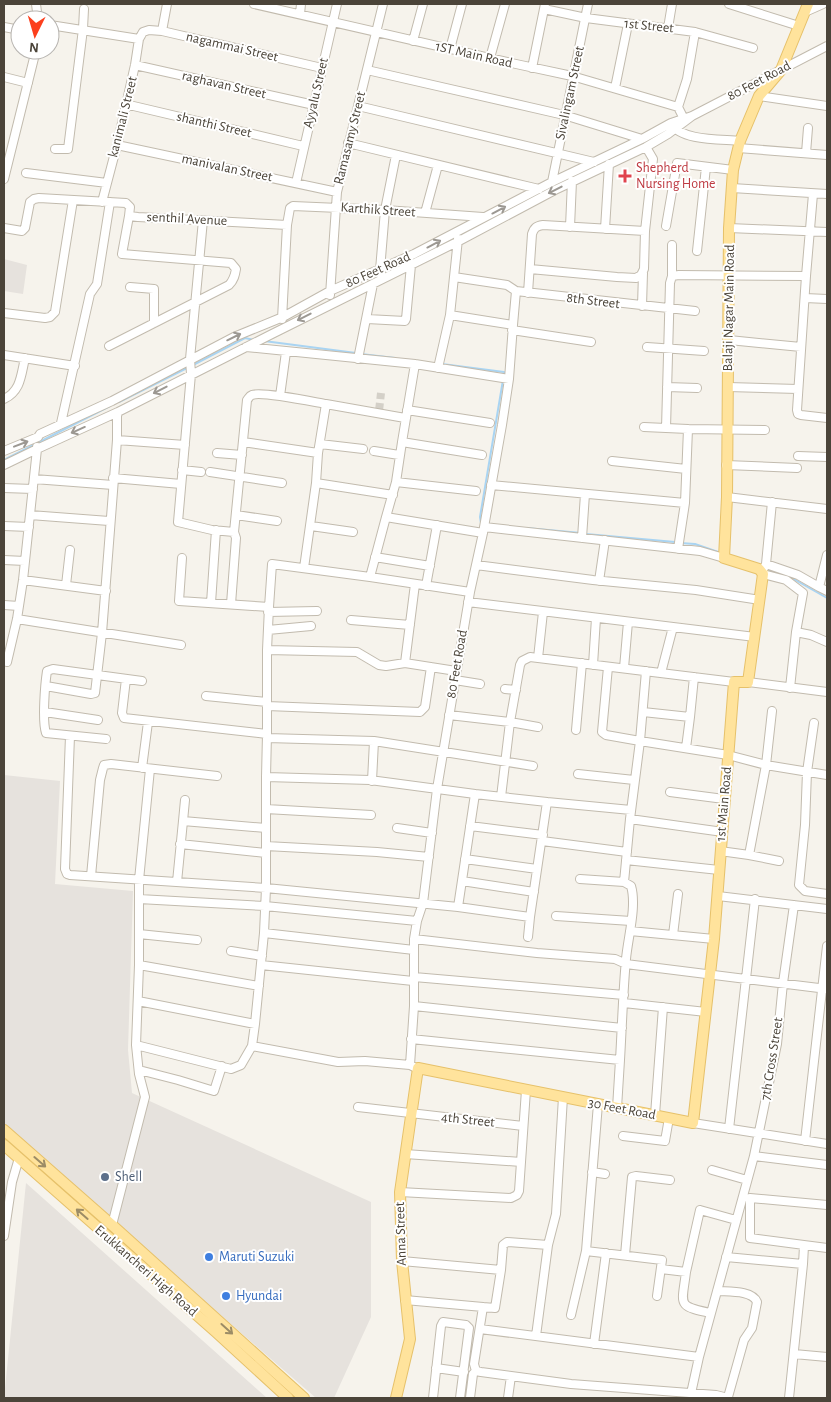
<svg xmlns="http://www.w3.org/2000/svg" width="831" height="1402" viewBox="0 0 831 1402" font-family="'Alegreya Sans',sans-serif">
	<rect width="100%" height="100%" fill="#f6f3ec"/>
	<!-- industrial -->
	<path fill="#e6e2dd" d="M4,259L27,265L23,294L4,291Z
		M4,775L60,781L55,884L133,891L128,1050L132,1093L371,1202V1317L334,1398H316L4,1127Z
		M26,1183L267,1398H4Z"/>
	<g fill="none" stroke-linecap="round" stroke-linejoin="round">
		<!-- stream -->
		<path stroke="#a9d4f2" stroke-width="2" d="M264,341L356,353
			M361,354L395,358
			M442,364L504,372V375
			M193,365L245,338L254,340
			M119,402L189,367
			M4,460L110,406
			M481,523L480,517L503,380
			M526,528L581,533
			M586,534L675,542
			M680,543L695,544L721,553
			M766,569L790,577L827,598"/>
		<!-- minor-tunnel -->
		<path stroke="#d4d0c8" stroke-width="8" stroke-dasharray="8 4" stroke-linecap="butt" d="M379,411L381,393"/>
		<!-- minor casing -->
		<g stroke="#c2bbae" stroke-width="10">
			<path id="minor" d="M36,4L38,20
				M254,4L516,64L572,76L678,107L685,121
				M729,4L799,26
				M544,9L586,18L695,32L753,48
				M805,12L823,4
				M300,14L301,4
				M50,25L139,39
				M4,27L20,30
				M668,28L672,4
				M162,31L167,4
				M413,41L423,4
				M450,49L462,4
				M490,58L505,4
				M135,65L314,105
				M532,68L545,4
				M367,70L564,115L642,139
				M4,77L28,83
				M615,88L628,24
				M759,96L827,106
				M125,104L303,146
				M358,106L594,162
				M678,107L687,79L695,32
				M671,124C682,141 721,139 740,141
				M348,143L539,189
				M117,145L337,192
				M738,148L827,155
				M55,149H68L83,29L84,9
				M806,153L808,128
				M26,173L107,183
				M4,179L36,50
				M552,182L588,4
				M296,183L337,4
				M732,188L827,194
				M102,202L117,145L135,65L139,39L143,32L149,30L162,31L322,68
				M425,213L438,165
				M203,220L190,359L191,374L178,522L212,530L234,532
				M666,226L677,163L733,170
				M570,227L572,181
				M4,228L22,231L25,228L30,202L34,199L39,198L126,203L130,207L129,216L138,217L287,225
				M729,228L827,232
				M605,229L609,164
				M697,251L706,167
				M530,269L617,277L636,278L641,275L644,269L645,231L653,159L646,147
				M381,274L380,270L385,210L396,155
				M672,276V245
				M806,276L813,194
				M454,277L507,285L516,291L513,325
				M130,287L154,289V323
				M516,291L695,311
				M528,293L532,234C534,228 536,226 543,225L645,231
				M330,295L337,192L383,4
				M805,298L827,299
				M642,306L643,273
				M4,313L45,318L50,317L55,312L73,200
				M450,315L513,325L509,379L502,425L483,533L470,592
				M282,319L287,225L290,208L293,206L385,210L483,217
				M367,319L405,321L406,319L411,265
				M512,330L591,342
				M729,340L801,347
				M109,346L229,285C234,280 235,275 236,269L231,263L122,254L129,216
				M246,347L415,364L509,379
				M647,347L704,351
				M4,355L75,366
				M358,359L373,284
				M415,364L402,442L482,455
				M438,368L450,315L458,239
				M667,387L697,388
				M728,387L798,389
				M280,396L286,352
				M4,399C21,391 21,375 25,358
				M326,404L405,418
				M407,410L490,423
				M61,423L90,294L97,284L110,202
				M644,427L666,428
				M688,429L666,428L670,283L672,276L679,275L806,276L797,410L798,414L801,415L827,418
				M117,440L185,445
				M243,442L318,453
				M402,442L396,482L386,517L483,533
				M320,444L363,449
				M4,451L38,437L40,434L112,401L234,337L283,317L330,291L414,254L552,182L642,139L671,123L692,116L827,46
				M374,451L399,455
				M217,453L242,455
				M798,456L827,457
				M612,461L686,469
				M4,465L37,449V447
				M726,465L797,468
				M182,470L201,472
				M210,472L282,483
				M113,478L181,484
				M34,479L113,485
				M396,482L476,491
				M491,485L685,503
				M4,488L33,489
				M727,497L827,509
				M30,515L109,521
				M236,515L277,521
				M4,526L29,527
				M311,526L353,532
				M484,527L700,551L724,558
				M582,538L585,494
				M678,549L685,503L688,429L765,430
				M827,555L819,587L827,591
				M375,557L430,566
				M182,558L179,601L269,607L272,564L370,577L470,592L437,789L423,903L417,921L414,939V1006L410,1065
				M4,560L25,561
				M766,564L798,575L819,587
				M476,565L593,580L696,590L760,600
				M304,568L316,483
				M762,572L766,564L772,502
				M763,574L786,580L803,593L796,632L790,688
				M370,577L386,517
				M23,580L106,591
				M599,581L605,540
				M415,584L405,663L456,671
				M66,585L70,550
				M426,586L437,525
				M468,602L755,637
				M211,603L216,530
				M231,604L236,538L234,532L247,400C249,398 249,396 252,395C261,391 314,402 326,404L318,453L316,483L393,495
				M4,605L19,606
				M268,612L317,611
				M17,619L181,645
				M351,620L410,625
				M268,630L311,626
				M796,632L811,635L827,642
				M267,650L357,652L379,665L386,666L405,663
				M538,658L543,612
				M7,662L17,619L23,580L37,449L118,412L272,334L459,241L555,190L646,147L668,134L692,116
				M593,665L596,618
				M608,667L602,732L606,735L640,741L646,671
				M624,668L628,622
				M661,673L673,627
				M126,679L122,713L124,718L267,734L266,777
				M455,680L480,684
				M748,682L827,692
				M46,686L91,694L95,693L102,633L117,440V416L118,412
				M505,689L516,690
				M206,696L267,702
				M267,706L420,712L425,707L431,667
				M45,712L98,720
				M643,712L690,717L694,677
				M449,715L510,722L520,665L522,661L530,657L734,682
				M814,723L807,772L805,825L799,885L805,891L827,894
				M576,730L582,663
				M267,734V650L269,607
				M70,736L65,869L67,874L70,875L266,888L264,933L255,1024L138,1001
				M267,738L374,741L372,781
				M106,739L46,733C42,721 45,684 47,671L53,669L142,681
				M374,741L533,766
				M686,748L690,717
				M142,768L148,722
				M578,774L634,780
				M670,792L724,799
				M501,797L510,722L538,727
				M547,802L475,794L458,907L530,917L547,802L631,810
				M266,809L371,815
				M630,819L640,741L728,755L766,765L827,775
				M183,821L185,800
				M470,826L543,835
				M397,828L432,833
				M542,841L627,852
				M180,844L266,853
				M266,846L377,852L429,857
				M720,851L749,855L766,765L772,711
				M749,855L779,861
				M465,859L537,869
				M626,860L719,870
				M91,876L100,780L103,768L104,765L111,764L217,776
				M462,881L534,892
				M177,882L183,821L266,828
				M624,882L630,819L723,832
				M718,896L827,909
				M139,899L265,906L417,921
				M794,905L783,983L777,1044L754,1156L827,1165
				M458,907L266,888V777L370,780L475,794
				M556,916L631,921
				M630,931L714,939
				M264,933L414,950
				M139,934L197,940
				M673,935L678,894
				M528,937L530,917
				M414,939L537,953L615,959L626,964L827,989
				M231,951L262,956
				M139,965L259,986
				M261,965L413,981
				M414,977L624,995
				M624,1003L706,1012
				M414,1006L622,1028
				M411,1039L620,1060C622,1026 623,992 626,959C628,937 637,906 631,886L624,882L580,879
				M136,1045L139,965V880L150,769
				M252,1046L255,1024
				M139,1070L178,1080L214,1091L222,1066
				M598,1104L586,1251L662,1260L657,1296
				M358,1107L523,1126
				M617,1108L620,1060
				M655,1115L663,1007
				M693,1123L827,1144
				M729,1129L755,899
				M623,1136L665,1141L669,1118
				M805,1141L827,946
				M405,1154L521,1162
				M712,1170L747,1180
				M592,1172L605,1174
				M400,1192L511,1198L517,1195L519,1191L526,1090
				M827,1205L750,1198V1238L827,1248
				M112,1225L145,1097L139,1074L136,1045L231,1069L241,1065L252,1046L338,1062L365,1061L410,1065L414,1067
				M4,1236L12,1182L19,1158
				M548,1245L556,1214L563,1097
				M625,1255L632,1177L636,1176L670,1180
				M726,1257L803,1264L804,1246
				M402,1261L501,1270L503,1245L507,1242L548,1245L536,1336
				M661,1269L686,1272L700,1210L736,1220
				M686,1272C682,1305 676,1306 711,1313
				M717,1291C728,1292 752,1290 757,1302L752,1328L744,1340L728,1397
				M405,1300L483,1307L474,1364L476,1371L481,1372L571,1384L716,1395L728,1398
				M483,1307L495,1308L501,1270
				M571,1315L586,1251
				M480,1329L699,1357
				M594,1344L606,1253
				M794,1354L827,1357
				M436,1368L464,1372
				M433,1398L441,1326L443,1322L466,1325L469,1328L460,1398
				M470,1398L473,1374L476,1371
				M508,1398L511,1376
				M690,1398L699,1357L754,1156
				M789,1398L803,1264"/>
		</g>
		<!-- major casing -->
		<g stroke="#e6c16a" stroke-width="12">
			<path id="major" d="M4,1130L112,1225L304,1398
				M4,1145L216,1332L288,1398
				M396,1398L410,1339L402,1261L400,1192L418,1068L693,1123L714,939L734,682H748L763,574L759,569L724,558L727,497L729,228L733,170L740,141L759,96L781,70L808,4"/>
		</g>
		<!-- minor -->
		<use href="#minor" stroke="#fff" stroke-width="8"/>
		<!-- major -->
		<use href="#major" stroke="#ffe39c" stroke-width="10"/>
	</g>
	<!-- one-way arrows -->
	<defs><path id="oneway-shaft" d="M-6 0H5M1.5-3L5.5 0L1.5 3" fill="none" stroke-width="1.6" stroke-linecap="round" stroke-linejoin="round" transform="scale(1.25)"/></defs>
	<g stroke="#9c9892">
		<use href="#oneway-shaft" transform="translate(555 190) rotate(153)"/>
		<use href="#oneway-shaft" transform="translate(499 210) rotate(-28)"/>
		<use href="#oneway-shaft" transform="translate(434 244) rotate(-28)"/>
		<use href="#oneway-shaft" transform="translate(304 317) rotate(153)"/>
		<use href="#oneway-shaft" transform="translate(234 337) rotate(-26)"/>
		<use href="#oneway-shaft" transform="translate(160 390) rotate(153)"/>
		<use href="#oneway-shaft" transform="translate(78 430) rotate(156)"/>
		<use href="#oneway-shaft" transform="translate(21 444) rotate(-21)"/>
	</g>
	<g stroke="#9c8c66">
		<use href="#oneway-shaft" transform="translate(40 1162) rotate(41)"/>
		<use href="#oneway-shaft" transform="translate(82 1214) rotate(-139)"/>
		<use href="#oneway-shaft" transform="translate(227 1329) rotate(42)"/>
	</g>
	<!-- markers -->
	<path fill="#e0444e" stroke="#fff" stroke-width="2" d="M622.5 168.5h5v5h5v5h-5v5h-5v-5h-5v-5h5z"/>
	<circle fill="#5c6f8a" stroke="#fff" stroke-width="2" cx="105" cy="1177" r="5"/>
	<g fill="#3f7fe0" stroke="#fff" stroke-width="2">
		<circle cx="209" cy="1257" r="5"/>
		<circle cx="226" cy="1296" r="5"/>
	</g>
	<g text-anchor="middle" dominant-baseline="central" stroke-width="4" stroke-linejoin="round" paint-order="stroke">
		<!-- street labels -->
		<g font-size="14" fill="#4b4439" stroke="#fff">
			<text transform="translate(649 26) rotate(6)">1st Street</text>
			<text transform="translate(232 47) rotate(13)">nagammai Street</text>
			<text transform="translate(474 55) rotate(13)">1ST Main Road</text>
			<text transform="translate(759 81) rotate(-28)">80 Feet Road</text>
			<text transform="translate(224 85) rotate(13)">raghavan Street</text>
			<text transform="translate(316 93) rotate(-77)">Ayyalu Street</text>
			<text transform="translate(570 93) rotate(-78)">Sivalingam Street</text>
			<text transform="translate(123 117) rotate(-76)">kanimali Street</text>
			<text transform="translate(214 125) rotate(13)">shanthi Street</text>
			<text transform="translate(350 138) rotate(-76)">Ramasamy Street</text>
			<text transform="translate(227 168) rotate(12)">manivalan Street</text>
			<text transform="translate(378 210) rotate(4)">Karthik Street</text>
			<text transform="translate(187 219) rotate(3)">senthil Avenue</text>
			<text transform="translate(378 270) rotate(-24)">80 Feet Road</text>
			<text transform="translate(593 301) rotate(7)">8th Street</text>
			<text transform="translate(729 308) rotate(-89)">Balaji Nagar Main Road</text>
			<text transform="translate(457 664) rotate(-80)">80 Feet Road</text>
			<text transform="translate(724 804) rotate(-85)">1st Main Road</text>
			<text transform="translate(772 1059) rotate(-81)">7th Cross Street</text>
			<text transform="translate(622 1109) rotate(11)">30 Feet Road</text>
			<text transform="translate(468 1120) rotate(6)">4th Street</text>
			<text transform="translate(401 1234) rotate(-92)">Anna Street</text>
			<text transform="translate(146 1271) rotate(41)">Erukkancheri High Road</text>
		</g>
		<!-- health labels -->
		<g font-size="14" fill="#be3a42" stroke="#fff" text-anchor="start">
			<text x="636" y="168">Shepherd<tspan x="636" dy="16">Nursing Home</tspan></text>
		</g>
		<!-- service labels -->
		<g font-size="14" fill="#4e5e75" stroke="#fff" text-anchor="start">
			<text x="115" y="1177">Shell</text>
		</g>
		<!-- shop labels -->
		<g font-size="14" fill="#366cbe" stroke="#fff" text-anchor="start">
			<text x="219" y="1257">Maruti Suzuki</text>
			<text x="236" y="1296">Hyundai</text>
		</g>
	</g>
	<!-- border -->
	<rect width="831" height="1402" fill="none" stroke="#4b4439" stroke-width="10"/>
	<!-- north arrow -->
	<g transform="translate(35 35) rotate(185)"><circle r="24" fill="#ffffff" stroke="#b7b4b0"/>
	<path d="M0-4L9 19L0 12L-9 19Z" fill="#fc3f1d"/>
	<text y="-8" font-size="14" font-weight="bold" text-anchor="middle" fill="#4b4439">N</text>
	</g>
</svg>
